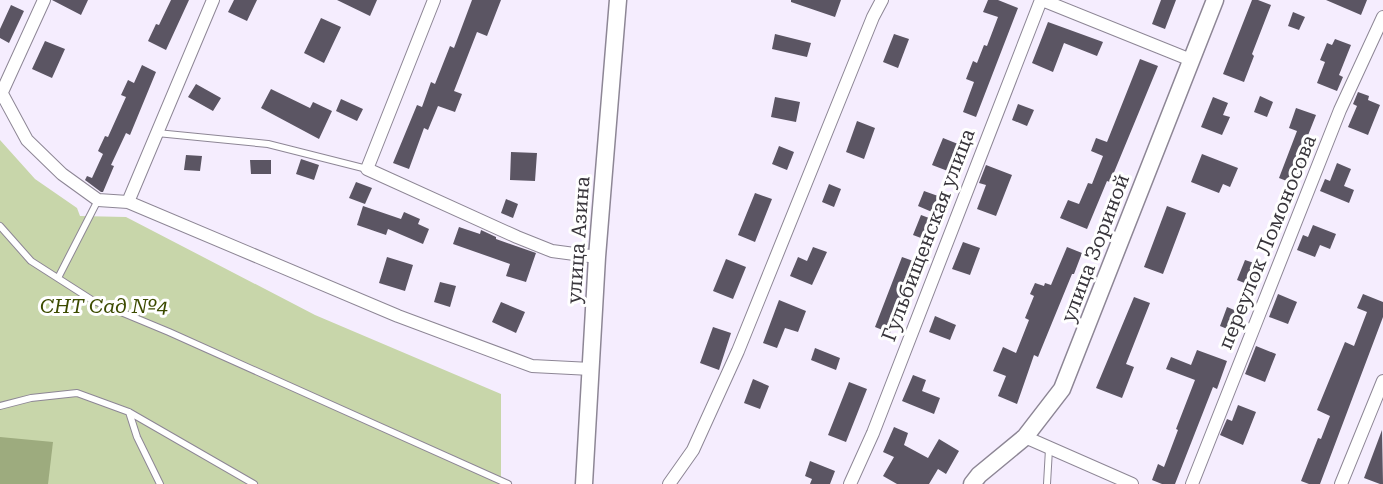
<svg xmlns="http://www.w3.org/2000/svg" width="1383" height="484" viewBox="0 0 1383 484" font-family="'Roboto Serif',serif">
	<rect width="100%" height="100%" fill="#f5edfe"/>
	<!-- green -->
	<path fill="#c8d6aa" d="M0,140L35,179L77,208L80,216L126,217L315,315L501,394V484H0Z"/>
	<!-- water -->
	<path fill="#9dab7e" d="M0,437L53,442L48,484H0Z"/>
	<!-- building -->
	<path fill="#5b5563" d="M52,0H88L81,15Z
		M171,0H189L166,50L148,41L156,24L159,25Z
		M234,0H257L247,21L228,12Z
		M337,0H377L370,16Z
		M472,0H501L487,36L477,32L454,91L462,94L455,112L438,106L428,130L424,128L409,169L393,163L417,105L422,107L431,82L435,84L450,46L454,48Z
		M791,0H841L835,17L791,2Z
		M988,0H998L1018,8L976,117L963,112L974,82L966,79L973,61L977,63L984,45L987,46L998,17L983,12Z
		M1161,0H1176L1165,29L1152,24Z
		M1252,0H1258L1271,5L1252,54L1254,56L1244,82L1223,74Z
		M1326,0H1367L1361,15Z
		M11,5L24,11L9,43L0,38V29Z
		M1293,12L1305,17L1299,30L1288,26Z
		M321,18L341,27L324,63L304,53Z
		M1048,22L1103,42L1097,56L1064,43L1053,72L1032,63Z
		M775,34L811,43L807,57L772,49Z
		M894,34L909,39L898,68L883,62Z
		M1335,39L1351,45L1339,75L1343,77L1337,91L1317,83L1325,62L1320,60L1327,43L1332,45Z
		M45,41L65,49L52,78L32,69Z
		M1140,59L1158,66L1110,182L1107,181L1087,229L1060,218L1068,200L1079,204L1088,183L1092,184L1103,156L1091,151L1096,138L1107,142Z
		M142,65L156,72L130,135L126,133L111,165L114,166L103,192H101L85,180L87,176L92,178L103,154L98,151L105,136L108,137L126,97L121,95L128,80L134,83Z
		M196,84L221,98L213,111L188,97Z
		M271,89L310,108L313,102L332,111L319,139L261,108Z
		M1358,92L1369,96L1368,100L1380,105L1368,135L1348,127L1357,106L1353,104Z
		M1260,96L1273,102L1267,117L1254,112Z
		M775,97L800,102L796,122L771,117Z
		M1213,97L1228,103L1223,115L1230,117L1222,135L1201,127Z
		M341,99L363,109L357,121L336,111Z
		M1018,104L1034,110L1027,126L1012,120Z
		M1296,108L1316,115L1301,153L1308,156L1297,185L1279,178L1297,131L1289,128Z
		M857,121L875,128L864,159L846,152Z
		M943,138L963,146L953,173L932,165Z
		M779,146L794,152L787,170L772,164Z
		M511,152L537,153L535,181L510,180Z
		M1202,154L1238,168L1230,187L1223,184L1219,193L1191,182Z
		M186,155L202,156L200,171L184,170Z
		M301,159L319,165L314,180L296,174Z
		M250,160H271V174H251Z
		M1337,163L1351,169L1344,186L1354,190L1349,203L1320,191L1325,179L1330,181Z
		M986,165L1012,175L996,216L977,209L986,185L979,183Z
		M356,182L372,188L365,204L349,198Z
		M829,184L841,189L834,207L822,202Z
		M924,191L938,196L932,212L918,206Z
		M755,193L772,199L755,242L738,235Z
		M506,199L518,204L513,218L501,213Z
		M363,206L401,219L404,212L420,219L418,224L429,229L423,244L388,229L386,235L357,225Z
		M1167,206L1186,213L1163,274L1144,267Z
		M921,215L937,221L929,241L913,235Z
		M1313,225L1336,234L1330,249L1320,245L1315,257L1297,250L1303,235L1308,237Z
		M459,227L480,234L481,230L496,237V239L536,253L526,282L506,276L510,264L453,244Z
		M963,242L980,248L970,275L952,269Z
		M813,247L827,252L812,285L790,276L798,257L807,261Z
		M1067,247L1082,253L1074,274H1072L1038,357L1034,355L1017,404L998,396L1006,376L993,371L1003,347L1016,353L1029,320L1025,318L1034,296L1030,294L1035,283L1044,286L1045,283L1051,285Z
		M387,257L413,265L405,291L379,283Z
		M902,257L919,263L890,333L875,327Z
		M726,259L746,267L733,299L713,291Z
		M1245,260L1266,267L1257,288L1237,280Z
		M440,282L456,286L450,307L434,302Z
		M1278,294L1297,302L1288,324L1269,317Z
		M1363,294L1383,302V317L1320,484H1309L1301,481L1318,438L1321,439L1330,416L1317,410L1345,342L1354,346L1367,312L1357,308Z
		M1134,297L1150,303L1126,364L1134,367L1122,398L1096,388Z
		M779,300L806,311L798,332L785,328L777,348L763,343Z
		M501,302L525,312L516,333L492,322Z
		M1227,307L1244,314L1237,333L1220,326Z
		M935,316L956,325L950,340L929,332Z
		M713,327L731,333L719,370L700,363Z
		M1256,346L1276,354L1265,382L1245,374Z
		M815,348L840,358L836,370L811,360Z
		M1197,350L1227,361L1217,389L1213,387L1175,484H1162L1152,480L1158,464L1164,467L1178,430L1176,429L1195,380L1166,369L1171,357L1191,365Z
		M913,375L926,380L922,391L940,398L934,414L902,401Z
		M753,379L769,386L760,409L744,403Z
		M849,382L867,389L846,442L828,435Z
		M1238,405L1256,412L1243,445L1220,435L1227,419L1232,421Z
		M894,427L908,433L904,445L928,458L939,439L959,451L946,474L938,469L929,484H897L883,476L894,457L883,452Z
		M1382,430L1383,484H1380L1364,478Z
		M810,461L835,471L830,484H810L812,479L805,476Z"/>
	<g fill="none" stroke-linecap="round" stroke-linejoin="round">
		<!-- lane casing -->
		<g stroke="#8d8695" stroke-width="8">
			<path id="lane" d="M157,133L268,144L367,169
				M0,226L31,261L92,300L169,332L508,484
				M58,278L98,200
				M0,406L31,398L77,393L129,412L254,484
				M129,412L137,437L160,484
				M1047,484L1049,449"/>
		</g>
		<!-- street casing -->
		<g stroke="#8d8695" stroke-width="14">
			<path id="street" d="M434,0L367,169L517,237L552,251L597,257
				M1042,0L1191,60
				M0,90L27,140L62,174L98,200L128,202L398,316L532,366L591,369
				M2,92L44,0
				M128,202L213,0
				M1025,437L1132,484
				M669,484L693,450L738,351L873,17L882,0
				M850,484L873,433L1041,0
				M1192,484L1340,110L1383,17
				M1341,484L1383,381"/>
		</g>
		<!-- secondary casing -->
		<g stroke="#8d8695" stroke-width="19">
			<path id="secondary" d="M584,484L597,257L618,0
				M972,484L979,475L1025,437L1062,389L1215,0"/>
		</g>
		<!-- lane -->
		<use href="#lane" stroke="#fff" stroke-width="6"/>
		<!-- street -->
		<use href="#street" stroke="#fff" stroke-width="12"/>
		<!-- secondary -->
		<use href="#secondary" stroke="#fff" stroke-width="16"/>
	</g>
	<g text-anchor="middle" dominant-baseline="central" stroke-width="6" stroke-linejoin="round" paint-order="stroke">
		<!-- street labels -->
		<g font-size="20" fill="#39363c" stroke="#fff">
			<text transform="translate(928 235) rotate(-69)">Гульбищенская улица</text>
			<text transform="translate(578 240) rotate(-86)">улица Азина</text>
			<text transform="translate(1267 242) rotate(-68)">переулок Ломоносова</text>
			<text transform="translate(1095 248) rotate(-69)">улица Зориной</text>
		</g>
		<!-- park labels -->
		<g font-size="20" font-style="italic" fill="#3c4b00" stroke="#fff">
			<text x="104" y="306">СНТ Сад №4</text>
		</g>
	</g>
</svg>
